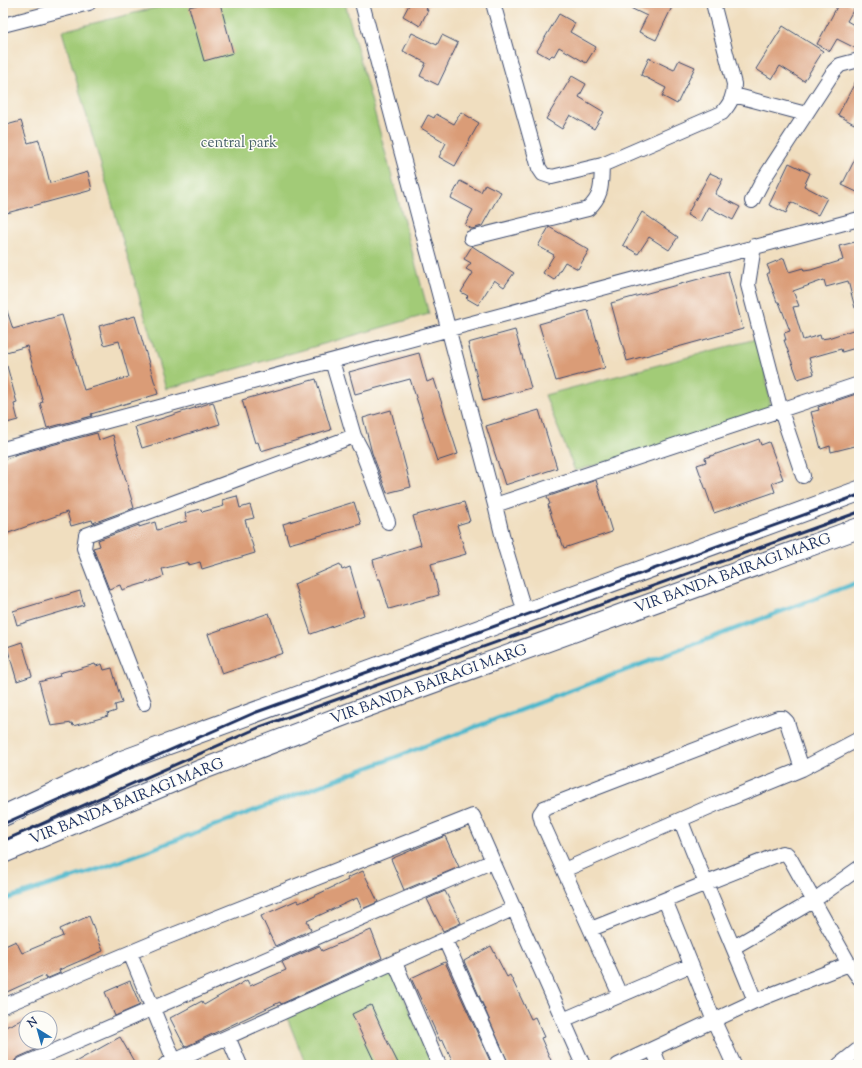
<svg xmlns="http://www.w3.org/2000/svg" width="862" height="1068" viewBox="0 0 862 1068" font-family="'Sorts Mill Goudy',serif">
	<rect width="100%" height="100%" fill="#fdfcf7"/>
	<filter id="ink" filterUnits="userSpaceOnUse"><feTurbulence type="fractalNoise" baseFrequency=".025" numOctaves="2"/><feDisplacementMap in="SourceGraphic" scale="8" xChannelSelector="R" yChannelSelector="G"/><feConvolveMatrix kernelMatrix="1 2 1 2 8 2 1 2 1" color-interpolation-filters="sRGB"/></filter>
	<filter id="wash" filterUnits="userSpaceOnUse"><feTurbulence type="fractalNoise" baseFrequency=".012" numOctaves="4" result="noise"/><feDisplacementMap in="SourceGraphic" scale="16" xChannelSelector="R" yChannelSelector="G"/><feGaussianBlur stdDeviation="0.9" result="paint"/><feColorMatrix in="noise" values="0 0 0 0 0 0 0 0 0 0 0 0 0 0 0 0 0 1.4 0 .05"/><feComposite in="paint" operator="in"/></filter>
	<g filter="url(#wash)">
		<rect width="100%" height="100%" fill="#f0debf"/>
		<!-- green -->
		<path fill="#a2cb77" stroke="#5e7d6a" d="M175,3H345L429,314L166,389L62,31Z
			M760,338L772,415L575,471L545,395Z
			M391,967L433,1065H306L286,1015Z"/>
		<g fill="none" stroke-linecap="round" stroke-linejoin="round">
			<!-- stream -->
			<path stroke="#4eb8cc" stroke-width="4.5" d="M3,900L102,868L859,582"/>
		</g>
		<g id="blocks">
			<!-- building -->
			<path fill="#da9c77" d="M204,3H220L233,53L204,61L189,7Z
				M410,3H430L426,9L428,10L420,26L403,16Z
				M620,3H674L656,40L639,32L647,16Z
				M839,3H847L855,7L847,21L859,28V50L837,39L830,51L817,44Z
				M559,14L575,23L570,32L596,47L586,63L559,47L554,56L552,55L549,58L537,51Z
				M783,26L823,51L804,81L780,66L772,79L756,69Z
				M412,33L437,45L442,35L458,43L438,85L420,76L426,63L403,51Z
				M649,58L674,70L679,60L695,67L677,104L662,96L666,88L641,75Z
				M859,75V114L854,124L838,115Z
				M572,76L586,84L579,97L604,112L594,129L570,115L562,129L546,119Z
				M461,112L479,123L455,166L439,157L446,143L421,128L428,115L434,118L436,114L454,124Z
				M21,121L28,143L39,140L50,183L88,172L92,190L3,214V126Z
				M859,151V193L842,185Z
				M789,163L810,173L804,186L827,198L818,215L791,202L786,213L769,205Z
				M710,173L723,179L715,194L740,207L733,220L708,207L700,222L687,215Z
				M460,181L481,192L485,184L501,192L482,226L472,229L465,225L473,210L451,198Z
				M642,212L678,237L669,250L649,237L638,254L623,245Z
				M549,227L589,250L578,269L565,262L554,280L543,273L554,255L538,246Z
				M855,242L859,256V308H855L848,281L826,287L824,280L793,291L799,306L793,307L803,340L820,335L821,339L828,338L859,328V347L842,352L841,349L809,358L814,374L798,379L784,340H786L784,333L790,331L779,302H777L767,274L770,272L767,265L784,258L789,272L803,268L804,271L811,270L843,260L839,246Z
				M472,246L514,273L504,287L494,280L478,305L466,298L468,296L461,292L473,273L466,269L471,263L464,259Z
				M728,271L743,329L627,361L611,303Z
				M3,308H6L13,329L62,315L84,390L129,377L119,341L104,345L99,326L135,316L158,394L91,414L92,416L47,428L40,403L43,402L27,346L3,353Z
				M588,310L605,368L556,381L539,324Z
				M515,330L531,388L483,401L468,343Z
				M419,353L427,382L434,379L458,454L437,461L410,379L355,394L349,372Z
				M7,366L17,403L14,404L18,420L3,424V367Z
				M316,379L331,430L261,451L258,442L255,443L242,400Z
				M859,393V412L856,413L859,423V445L831,452L830,446L821,449L811,412L819,410L818,407Z
				M213,402L220,424L142,448L135,427Z
				M391,410L411,487L387,493L372,453L363,418Z
				M539,410L557,468L505,485L486,426Z
				M97,433L99,440L113,435L134,508L93,523L92,520L71,526L67,512L3,535V460L14,456V455Z
				M759,439L761,445L769,442L783,479L772,483L775,492L714,513L697,465L706,462L705,458Z
				M596,480L612,532L564,548L560,537H558L548,505L550,504L547,497Z
				M237,496L240,508L250,505L254,518L245,520L255,553L202,569L200,562L189,565L188,562L162,569L164,576L155,580L122,590L120,585L109,589L93,548L100,546L98,540L139,525V527L155,522L157,530L187,521L185,513L201,509L202,512L224,506L222,500Z
				M354,502L361,524L289,544L283,524Z
				M464,502L470,521L457,525L466,554L431,564L439,595L389,609L380,579H378L373,560L421,545L413,516Z
				M340,564L342,570L350,567L364,615L311,634L294,584Z
				M80,591L84,605L17,625L13,611Z
				M269,613L283,653L222,674L208,634Z
				M22,642L32,676L17,681L7,647Z
				M95,664L96,666L102,664L104,670L112,668L122,703L115,705L116,711L107,714L108,716L73,726L72,723L51,726L39,682L60,676L59,673L70,670L71,671Z
				M445,836L459,867L404,890L391,859Z
				M363,871L378,902L362,909L357,898L307,921L311,930L275,946L261,916L297,900L299,903L348,880L347,878Z
				M445,891L461,923L443,931L427,899Z
				M89,916L103,951L59,970L60,973L46,979L44,975L7,992L3,983V947L16,941L22,953L63,936L60,929Z
				M371,930L382,958L281,1004L280,1002L185,1047L170,1018L202,1001L204,1005L247,980L250,986L286,970L282,962L319,946L322,951Z
				M491,946L507,977L510,975L531,1019L535,1017L544,1037L541,1038L553,1065H509L464,961Z
				M445,962L492,1065H454L443,1040L440,1041L411,978Z
				M130,981L140,1005L115,1016L105,992Z
				M371,1005L388,1043L399,1065H376L352,1014Z
				M26,1018V1042H45L46,1045L19,1057L15,1060L14,1065H3V1028Z
				M120,1037L136,1065H70Z"/>
		</g>
	</g>
	<g filter="url(#ink)">
		<use href="#blocks" fill-opacity="0" stroke="#3b496d" stroke-width="1"/>
		<g fill="none" stroke-linecap="round" stroke-linejoin="round">
			<!-- minor casing -->
			<g stroke="#3b496d" stroke-width="16">
				<path id="minor" d="M362,3L495,505
					M493,3L539,168L543,174L552,177L602,165L722,113C730,104 734,97 734,84L713,3
					M3,25L89,3
					M734,95L806,114L834,71L840,65L859,60
					M752,201L763,180L806,114
					M471,238L588,209C603,195 601,185 602,165
					M754,246L748,285L781,411L803,476
					M332,361L354,436L362,451L388,522
					M3,449L859,219
					M525,613L505,547L495,505L859,384
					M144,703L84,548L86,535L354,436
					M681,821C704,882 731,940 755,1001
					M564,870L714,805L802,769L859,739
					M665,900L714,1021L734,1065
					M591,929L782,853L787,854L791,860L849,964L755,1001L618,1065
					M445,940L501,1065
					M734,947L813,901L859,868
					M130,953L176,1065
					M395,963L439,1065
					M849,964L859,978
					M620,995L542,822L540,814L544,808L778,718H783L787,722L802,769
					M3,1006L160,940L473,816L583,1065
					M563,1020L691,965
					M228,1037L240,1065
					M653,1049L659,1065
					M22,1065L493,861
					M165,1065L515,908
					M839,1065L859,1049"/>
			</g>
			<!-- secondary casing -->
			<g stroke="#3b496d" stroke-width="22">
				<path id="secondary" d="M3,816L122,761L859,491
					M3,853L201,770L358,710L859,528"/>
			</g>
			<!-- minor -->
			<use href="#minor" stroke="#fff" stroke-width="14"/>
			<!-- secondary -->
			<use href="#secondary" stroke="#fff" stroke-width="20"/>
			<!-- rail -->
			<path stroke="#1b2f5e" stroke-width="3" d="M3,824L254,713L859,495
				M3,841L260,727L859,512"/>
		</g>
	</g>
	<g text-anchor="middle" dominant-baseline="central" stroke-width="3" stroke-linejoin="round" paint-order="stroke">
		<!-- park labels -->
		<g font-size="15" fill="#445e66" stroke="#fdfcf7">
			<text x="239" y="143">central park</text>
		</g>
		<!-- street labels -->
		<g font-size="15" fill="#1b2f5e" stroke="#fdfcf7">
			<text transform="translate(733 574) rotate(-20)">VIR BANDA BAIRAGI MARG</text>
			<text transform="translate(429 685) rotate(-20)">VIR BANDA BAIRAGI MARG</text>
			<text transform="translate(127 802) rotate(-22)">VIR BANDA BAIRAGI MARG</text>
		</g>
	</g>
	<!-- margin -->
	<rect width="862" height="1068" fill="none" stroke="#fdfcf7" stroke-width="16"/>
	<!-- north arrow -->
	<g transform="translate(38 1030) rotate(323)"><circle r="19" fill="#fdfcf7" stroke="#a3aaba"/>
	<path d="M0-3L7 15L0 10L-7 15Z" fill="#1f6fb2"/>
	<text y="-6" font-size="11" font-weight="bold" text-anchor="middle" fill="#1b2f5e">N</text>
	</g>
</svg>
